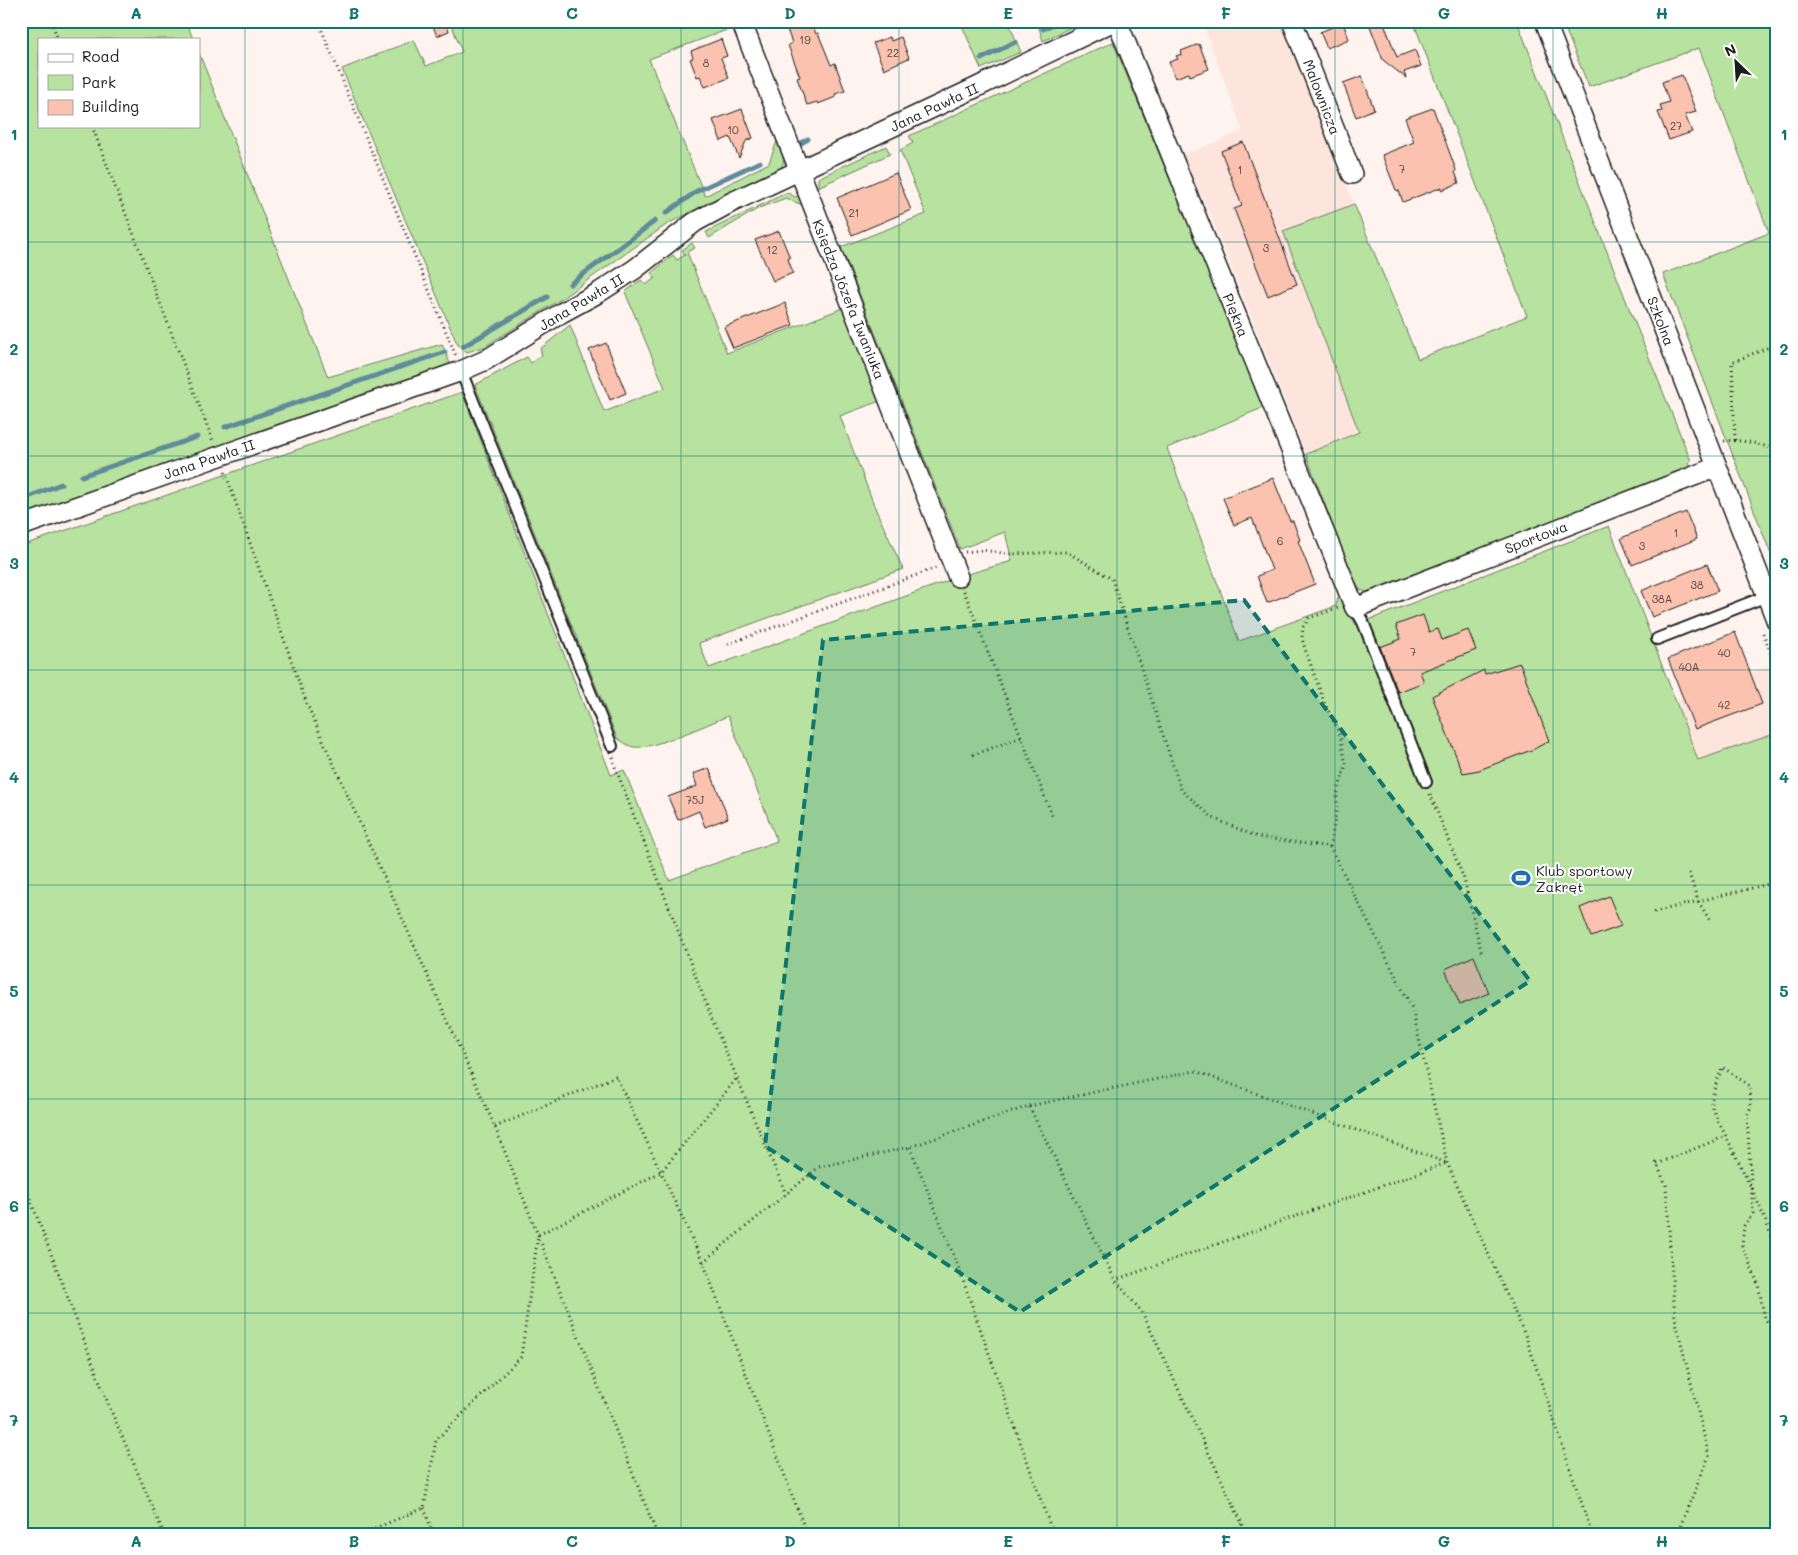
<svg xmlns="http://www.w3.org/2000/svg" width="1798" height="1555" viewBox="0 0 1798 1555" font-family="Mali,sans-serif">
	<rect width="100%" height="100%" fill="#fef3ef"/>
	<filter id="ink" filterUnits="userSpaceOnUse"><feTurbulence type="fractalNoise" baseFrequency=".02" numOctaves="2"/><feDisplacementMap in="SourceGraphic" scale="10" xChannelSelector="R" yChannelSelector="G"/><feConvolveMatrix kernelMatrix="1 2 1 2 8 2 1 2 1" color-interpolation-filters="sRGB"/></filter>
	<g filter="url(#ink)">
		<!-- built -->
		<path fill="#fde4dc" d="M1202,21H1283L1354,204L1283,232L1359,432L1306,454L1206,204L1191,178L1181,156L1243,131Z
			M1769,666L1777,685V733L1699,760L1676,701Z"/>
		<!-- green -->
		<path fill="#b7e29f" stroke="#6a7f5e" d="M21,21H186L193,39H39V126H199V53L328,377L442,344L451,366C308,417 163,463 21,517Z
			M450,21H729L732,28L649,59L705,196L769,163L777,141C782,152 788,162 778,171L669,223L561,299L484,347L467,352L458,345L455,339L342,69L414,40L426,66L462,52Z
			M960,21H1008L1021,52L981,69Z
			M1037,21H1084L1043,41Z
			M1413,21H1517L1629,308L1691,461L1688,463L1690,468L1366,592L1356,588L1306,454L1359,432L1283,231L1354,204L1418,359L1527,316Z
			M1562,21H1777V570L1663,274L1769,233L1699,48L1589,87Z
			M1113,42L1173,187L1191,217L1267,406L1167,448L1239,641L1336,606L1339,594L1356,625L1609,526L1698,760L1777,733V1455L1771,1457L1777,1473V1534H21V546L462,392L611,775L624,770L669,880L777,841L728,716C708,724 652,750 634,747C628,746 623,742 617,738L475,385L527,357L531,363L542,355L540,349L570,325L604,412L665,388L625,292L641,280L646,285L655,278L651,273L673,255L677,260L685,255L682,250L692,243L695,248L687,252L727,353L843,308L880,401L840,416L876,510L903,569L699,643L709,668L958,577L1012,561L1005,532L960,549L841,247L926,214L900,150L913,143L909,136Z
			M886,146L890,154L818,187V178Z
			M786,193L790,194L795,197L799,196L802,205L786,198L759,208L709,238L706,232Z"/>
		<g fill="none" stroke-linecap="round" stroke-linejoin="round">
			<!-- stream -->
			<path stroke="#608b9b" stroke-width="5" d="M1043,29L1059,21
				M981,59L1015,42
				M801,143L808,139
				M666,213L697,191L760,162
				M570,284L655,221
				M464,346L547,297
				M225,427L445,352
				M82,476L197,437
				M31,496L61,484"/>
		</g>
		<!-- building -->
		<path fill="#fac2af" stroke="#1c1c1c" d="M431,21H446L449,31L437,36Z
			M784,21H811L816,34L818,33L831,65L835,63L845,91L835,94L836,97L818,104L817,102L807,105L797,78L800,77L788,45L792,43Z
			M1368,21H1383L1397,57L1415,50L1421,66L1404,72L1406,78L1383,60Z
			M1343,23L1349,39L1327,48L1320,32Z
			M890,37L891,41L901,37L909,58L884,69L873,43Z
			M721,39L727,56L721,58L729,78L705,87L700,76L697,77L690,59L693,58L691,51Z
			M1199,44L1209,69L1190,76L1189,73L1175,78L1169,62L1178,59L1176,56L1182,54L1181,51Z
			M1682,75L1696,112L1685,115L1692,132L1669,140L1658,112L1662,111L1660,105L1669,102L1662,82Z
			M1362,76L1374,109L1356,117L1343,83Z
			M1433,108L1456,170L1455,172L1459,183L1442,190V187L1403,202L1399,191L1396,190L1382,155L1414,142L1405,118Z
			M742,109L753,138L746,141L739,158L730,137L721,141L713,120Z
			M1243,142L1297,284L1268,296L1234,209L1242,206L1221,151Z
			M896,173L911,210L852,235L837,198Z
			M779,231L790,258L788,259L793,273L773,281L755,240Z
			M785,303L793,325L733,348L724,327Z
			M606,343L626,393L610,400L589,350Z
			M1273,478L1290,521H1293L1300,540L1298,541L1315,584L1267,603L1257,576L1272,570L1252,518L1234,525L1223,498Z
			M1686,512L1697,539L1632,565L1621,538Z
			M1707,564L1718,591L1652,617L1641,591Z
			M1423,615L1429,632L1438,629L1442,640L1468,630L1476,650L1420,672L1424,682L1398,692L1380,647L1401,639L1396,625Z
			M1735,632L1762,704L1695,729L1668,659Z
			M1520,663L1549,741L1534,749L1479,770L1463,773L1432,696L1484,670L1485,674Z
			M709,768L728,818L705,827L699,811L678,820L668,797L697,786L693,774Z
			M1609,896L1621,926L1591,937L1580,908Z
			M1474,956L1489,993L1460,1005L1445,969Z"/>
		<g fill="none" stroke-linecap="round" stroke-linejoin="round">
			<!-- lane casing -->
			<g stroke="#1c1c1c" stroke-width="14">
				<path id="lane" d="M461,371L612,746
					M1355,608L1363,622L1426,782
					M1657,639L1767,596"/>
			</g>
			<!-- street casing -->
			<g stroke="#1c1c1c" stroke-width="22">
				<path id="street" d="M741,21L958,577
					M1117,21L1355,608L1717,467
					M1292,21L1352,174
					M1545,21L1777,622
					M21,526L461,371L486,360L563,312L598,293L635,269L695,222L732,202L973,89L1114,21"/>
			</g>
			<!-- path -->
			<path stroke="#1c1c1c" stroke-width="3" stroke-dasharray="1 4" stroke-linecap="butt" d="M51,21L58,39
				M318,21L456,356
				M1524,21L1527,28
				M92,126L213,441
				M1735,440L1732,362L1777,344
				M1724,441C1743,439 1759,444 1777,450
				M225,472L306,702L495,1127L657,1534
				M965,552L982,550L1009,554L1067,552L1112,579L1181,790L1213,818L1257,837L1330,847L1412,1008L1447,1163L1526,1337L1592,1534
				M964,591L1053,818
				M1763,633L1777,669
				M728,644L936,568
				M973,755L1021,737
				M613,757L614,764L712,1019L786,1194
				M1430,794L1464,879L1482,955
				M1330,847L1337,808V794L1346,765L1340,735L1325,704L1305,649L1302,638L1303,627L1309,618L1338,608
				M1689,873L1698,901L1711,922
				M1654,912L1777,882
				M1029,1106L1195,1071L1447,1163L1115,1280
				M495,1127L616,1076L703,1262L807,1534
				M910,1147L959,1269L1053,1534
				M1656,1162L1666,1185L1675,1318L1709,1456L1677,1534
				M1657,1164L1726,1136
				M21,1175L109,1406L164,1534
				M1777,1255C1766,1214 1745,1176 1727,1138C1723,1130 1712,1112 1712,1103C1712,1090 1719,1079 1722,1067L1750,1086L1751,1107L1747,1116L1753,1213L1744,1226L1742,1245L1758,1284L1765,1319L1777,1332
				M703,1262L819,1167L910,1147L1029,1106L1115,1280L1142,1312L1247,1534
				M424,1508L433,1534
				M361,1534L424,1508L436,1440L521,1357L538,1235L661,1172L737,1078
				M1229,1534L1243,1523"/>
			<!-- lane -->
			<use href="#lane" stroke="#fff" stroke-width="10"/>
			<!-- street -->
			<use href="#street" stroke="#fff" stroke-width="19"/>
		</g>
	</g>
	<!-- marked area -->
	<path fill="#0f766e" fill-opacity="0.2" stroke="#0f766e" stroke-width="4" stroke-dasharray="10 6" stroke-linejoin="round" d="M1244,600L1530,981L1020,1312L765,1146L823,640Z"/>
	<!-- grid -->
	<path fill="none" stroke="#0f766e" stroke-width="1" stroke-opacity="0.55" d="M245,21V1534M463,21V1534M681,21V1534M899,21V1534M1117,21V1534M1335,21V1534M1553,21V1534M21,242H1777M21,456H1777M21,670H1777M21,885H1777M21,1099H1777M21,1313H1777"/>
	<!-- icons -->
	<defs>
		<g id="stadium-bare" transform="scale(1.5)"><path d="M0-5a6.5 5 0 1 0 0 10a6.5 5 0 1 0 0-10ZM-3.5-1.8h7v3.6h-7Z" fill="#1f6fb2" stroke="#fff" stroke-width="2.5" paint-order="stroke"/></g>
	</defs>
	<g fill-rule="evenodd">
		<use href="#stadium-bare" x="1521" y="878"/>
	</g>
	<g text-anchor="middle" dominant-baseline="central" stroke-width="4" stroke-linejoin="round" paint-order="stroke">
		<!-- number labels -->
		<g font-size="11" fill="#544641">
			<text x="805" y="39">19</text>
			<text x="893" y="52">22</text>
			<text x="706" y="62">8</text>
			<text x="1676" y="125">27</text>
			<text x="733" y="129">10</text>
			<text x="1402" y="168">7</text>
			<text x="1240" y="169">1</text>
			<text x="854" y="212">21</text>
			<text x="1266" y="247">3</text>
			<text x="772" y="249">12</text>
			<text x="1676" y="532">1</text>
			<text x="1280" y="540">6</text>
			<text x="1642" y="545">3</text>
			<text x="1697" y="584">38</text>
			<text x="1662" y="598">38A</text>
			<text x="1413" y="651">7</text>
			<text x="1724" y="652">40</text>
			<text x="1689" y="666">40A</text>
			<text x="1724" y="704">42</text>
			<text x="695" y="799">75J</text>
		</g>
		<!-- street labels -->
		<g font-size="14" fill="#1c1c1c" stroke="#fff">
			<text transform="translate(1322 97) rotate(69)">Malownicza</text>
			<text transform="translate(934 107) rotate(-25)">Jana Pawła II</text>
			<text transform="translate(849 299) rotate(68)">Księdza Józefa Iwaniuka</text>
			<text transform="translate(581 302) rotate(-31)">Jana Pawła II</text>
			<text transform="translate(1236 315) rotate(68)">Piękna</text>
			<text transform="translate(1661 321) rotate(69)">Szkolna</text>
			<text transform="translate(209 459) rotate(-19)">Jana Pawła II</text>
			<text transform="translate(1536 537) rotate(-21)">Sportowa</text>
		</g>
		<!-- poi labels -->
		<g font-size="14" fill="#1c1c1c" stroke="#fff" text-anchor="start">
			<text x="1536" y="870">Klub sportowy<tspan x="1536" dy="16">Zakręt</tspan></text>
		</g>
	</g>
	<!-- margin -->
	<rect width="1798" height="1555" fill="none" stroke="#fff" stroke-width="55"/>
	<!-- legend -->
	<rect x="38" y="38" width="162" height="90" fill="#ffffff" stroke="#a4a4a4"/>
	<rect x="48" y="54" width="25" height="8" fill="#ffffff" stroke="#a4a4a4"/>
	<text x="82" y="62" font-size="15" fill="#1c1c1c">Road</text>
	<rect x="48" y="75" width="25" height="15" fill="#b7e29f" stroke="#a4a4a4"/>
	<text x="82" y="88" font-size="15" fill="#1c1c1c">Park</text>
	<rect x="48" y="100" width="25" height="15" fill="#fac2af" stroke="#a4a4a4"/>
	<text x="82" y="112" font-size="15" fill="#1c1c1c">Building</text>
	<!-- north arrow -->
	<g transform="translate(1736 62) rotate(335)" stroke="#ffffff" stroke-width="4" paint-order="stroke">
	<path d="M0-4L9 19L0 12L-9 19Z" fill="#1c1c1c"/>
	<text y="-8" font-size="14" font-weight="bold" text-anchor="middle" fill="#1c1c1c">N</text>
	</g>
	<rect x="28" y="28" width="1742" height="1500" fill="none" stroke="#0f766e" stroke-width="2"/>
	<g font-size="16" text-anchor="middle" font-weight="bold" fill="#0f766e">
		<text x="136" y="19">A</text>
		<text x="354" y="19">B</text>
		<text x="572" y="19">C</text>
		<text x="790" y="19">D</text>
		<text x="1008" y="19">E</text>
		<text x="1226" y="19">F</text>
		<text x="1444" y="19">G</text>
		<text x="1662" y="19">H</text>
		<text x="14" y="140">1</text>
		<text x="1784" y="140">1</text>
		<text x="14" y="355">2</text>
		<text x="1784" y="355">2</text>
		<text x="14" y="569">3</text>
		<text x="1784" y="569">3</text>
		<text x="14" y="783">4</text>
		<text x="1784" y="783">4</text>
		<text x="14" y="997">5</text>
		<text x="1784" y="997">5</text>
		<text x="14" y="1212">6</text>
		<text x="1784" y="1212">6</text>
		<text x="14" y="1426">7</text>
		<text x="1784" y="1426">7</text>
		<text x="136" y="1547">A</text>
		<text x="354" y="1547">B</text>
		<text x="572" y="1547">C</text>
		<text x="790" y="1547">D</text>
		<text x="1008" y="1547">E</text>
		<text x="1226" y="1547">F</text>
		<text x="1444" y="1547">G</text>
		<text x="1662" y="1547">H</text>
	</g>
</svg>
